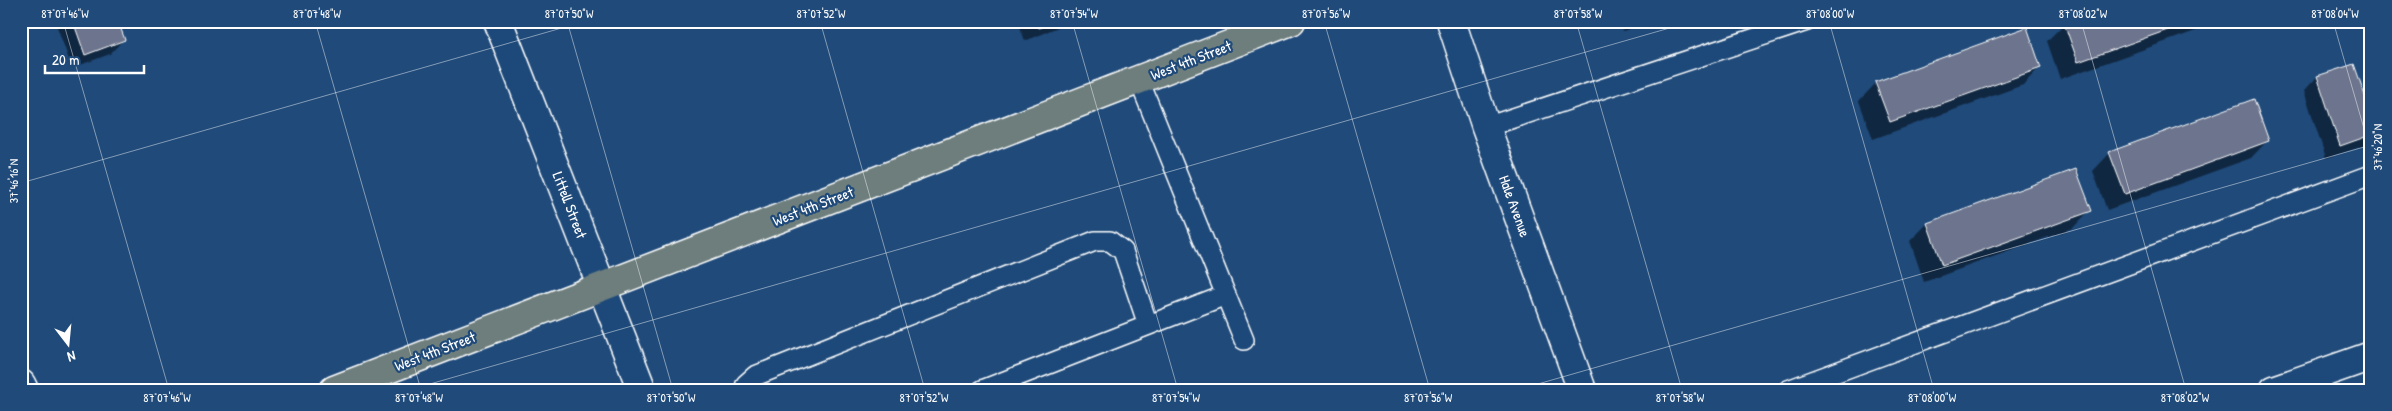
<svg xmlns="http://www.w3.org/2000/svg" width="2392" height="411" viewBox="0 0 2392 411" font-family="'Patrick Hand',sans-serif">
	<rect width="100%" height="100%" fill="#1f4a7a"/>
	<filter id="ink" filterUnits="userSpaceOnUse"><feTurbulence type="fractalNoise" baseFrequency=".02" numOctaves="2"/><feDisplacementMap in="SourceGraphic" scale="10" xChannelSelector="R" yChannelSelector="G"/><feConvolveMatrix kernelMatrix="1 2 1 2 8 2 1 2 1" color-interpolation-filters="sRGB"/></filter>
	<g filter="url(#ink)">
		<!-- shadow -->
		<path fill="#0007" d="M55,21H116L123,40L110,54L72,68Z
			M1018,21H1072L1025,41Z
			M1620,21H1652L1623,31Z
			M2072,21H2210L2204,28L2060,79L2047,41L2064,24Z
			M2040,67L2023,85L1873,139L1859,101L1876,83Z
			M2317,77L2371,117V138L2363,146L2326,158L2304,91Z
			M2268,140L2251,158L2107,210L2093,171L2110,153Z
			M2076,170L2090,210L2073,228L1924,282L1910,241L1927,224Z"/>
		<!-- building -->
		<path fill="#6d758e" stroke="#fff" d="M73,21H118L125,40L85,55Z
			M1036,21H1056L1039,28Z
			M2068,21H2193L2078,62L2064,23Z
			M2027,27L2041,68L1890,122L1875,82Z
			M2354,64L2371,113V135L2340,146L2317,76Z
			M2254,99L2269,141L2125,194L2109,152Z
			M2076,169L2092,211L1942,265L1927,223Z"/>
		<g fill="none" stroke-linecap="round" stroke-linejoin="round">
			<!-- lane casing -->
			<g stroke="#fff" stroke-width="22">
				<path id="lane" d="M1139,80L1244,340
					M1486,127L1807,21
					M744,390L746,384L755,376L1095,241H1110L1123,251L1148,325
					M982,390L1226,295
					M1788,390L2371,175"/>
			</g>
			<!-- street casing -->
			<g stroke="#fff" stroke-width="31">
				<path id="street" d="M498,21L642,390
					M1451,21L1486,127L1582,390
					M21,384L24,390
					M2274,390L2371,356"/>
			</g>
			<!-- primary casing -->
			<g stroke="#fff" stroke-width="31">
				<path id="primary" d="M334,390L1291,21"/>
			</g>
			<!-- lane -->
			<use href="#lane" stroke="#1f4a7a" stroke-width="19"/>
			<!-- street -->
			<use href="#street" stroke="#1f4a7a" stroke-width="28"/>
			<!-- primary -->
			<use href="#primary" stroke="#6d7e7c" stroke-width="28"/>
		</g>
	</g>
	<!-- ticks -->
	<path fill="none" stroke="#fff" stroke-width="1" stroke-opacity="0.45" d="M63,21L169,390M315,21L421,390M567,21L673,390M820,21L925,390M1072,21L1178,390M1324,21L1430,390M1576,21L1682,390M1829,21L1934,390M2081,21L2186,390M2333,21L2371,153M21,183L586,21M409,390L1694,21M1517,390L2371,145"/>
	<g text-anchor="middle" dominant-baseline="central" stroke-width="4.5" stroke-linejoin="round" paint-order="stroke">
		<!-- street labels -->
		<g font-size="15" fill="#fff" stroke="#1f4a7a">
			<text transform="translate(1191 60) rotate(-21)">West 4th Street</text>
			<text transform="translate(570 205) rotate(69)">Littell Street</text>
			<text transform="translate(813 206) rotate(-21)">West 4th Street</text>
			<text transform="translate(1515 206) rotate(70)">Hale Avenue</text>
			<text transform="translate(435 351) rotate(-21)">West 4th Street</text>
		</g>
	</g>
	<!-- margin -->
	<rect width="2392" height="411" fill="none" stroke="#1f4a7a" stroke-width="55"/>
	<!-- north arrow -->
	<g transform="translate(68 344) rotate(164)" stroke="#1f4a7a" stroke-width="4" paint-order="stroke">
	<path d="M0-4L9 19L0 12L-9 19Z" fill="#ffffff"/>
	<text y="-8" font-size="14" font-weight="bold" text-anchor="middle" fill="#ffffff">N</text>
	</g>
	<!-- scale -->
	<path d="M45 65v8h99v-8" fill="none" stroke="#ffffff" stroke-width="2.5"/>
	<text x="52" y="65" font-size="15" fill="#ffffff" stroke="#1f4a7a" stroke-width="4" paint-order="stroke">20 m</text>
	<rect x="28" y="28" width="2336" height="356" fill="none" stroke="#fff" stroke-width="2"/>
	<g font-size="12" text-anchor="middle" fill="#fff">
		<text x="65" y="18">87°07'46"W</text>
		<text x="317" y="18">87°07'48"W</text>
		<text x="569" y="18">87°07'50"W</text>
		<text x="821" y="18">87°07'52"W</text>
		<text x="1074" y="18">87°07'54"W</text>
		<text x="1326" y="18">87°07'56"W</text>
		<text x="1578" y="18">87°07'58"W</text>
		<text x="1830" y="18">87°08'00"W</text>
		<text x="2083" y="18">87°08'02"W</text>
		<text x="2335" y="18">87°08'04"W</text>
		<text transform="translate(2378 147) rotate(-90)" y="4">37°46'20"N</text>
		<text transform="translate(14 181) rotate(-90)" y="4">37°46'16"N</text>
		<text x="167" y="402">87°07'46"W</text>
		<text x="419" y="402">87°07'48"W</text>
		<text x="671" y="402">87°07'50"W</text>
		<text x="924" y="402">87°07'52"W</text>
		<text x="1176" y="402">87°07'54"W</text>
		<text x="1428" y="402">87°07'56"W</text>
		<text x="1680" y="402">87°07'58"W</text>
		<text x="1932" y="402">87°08'00"W</text>
		<text x="2185" y="402">87°08'02"W</text>
	</g>
</svg>
